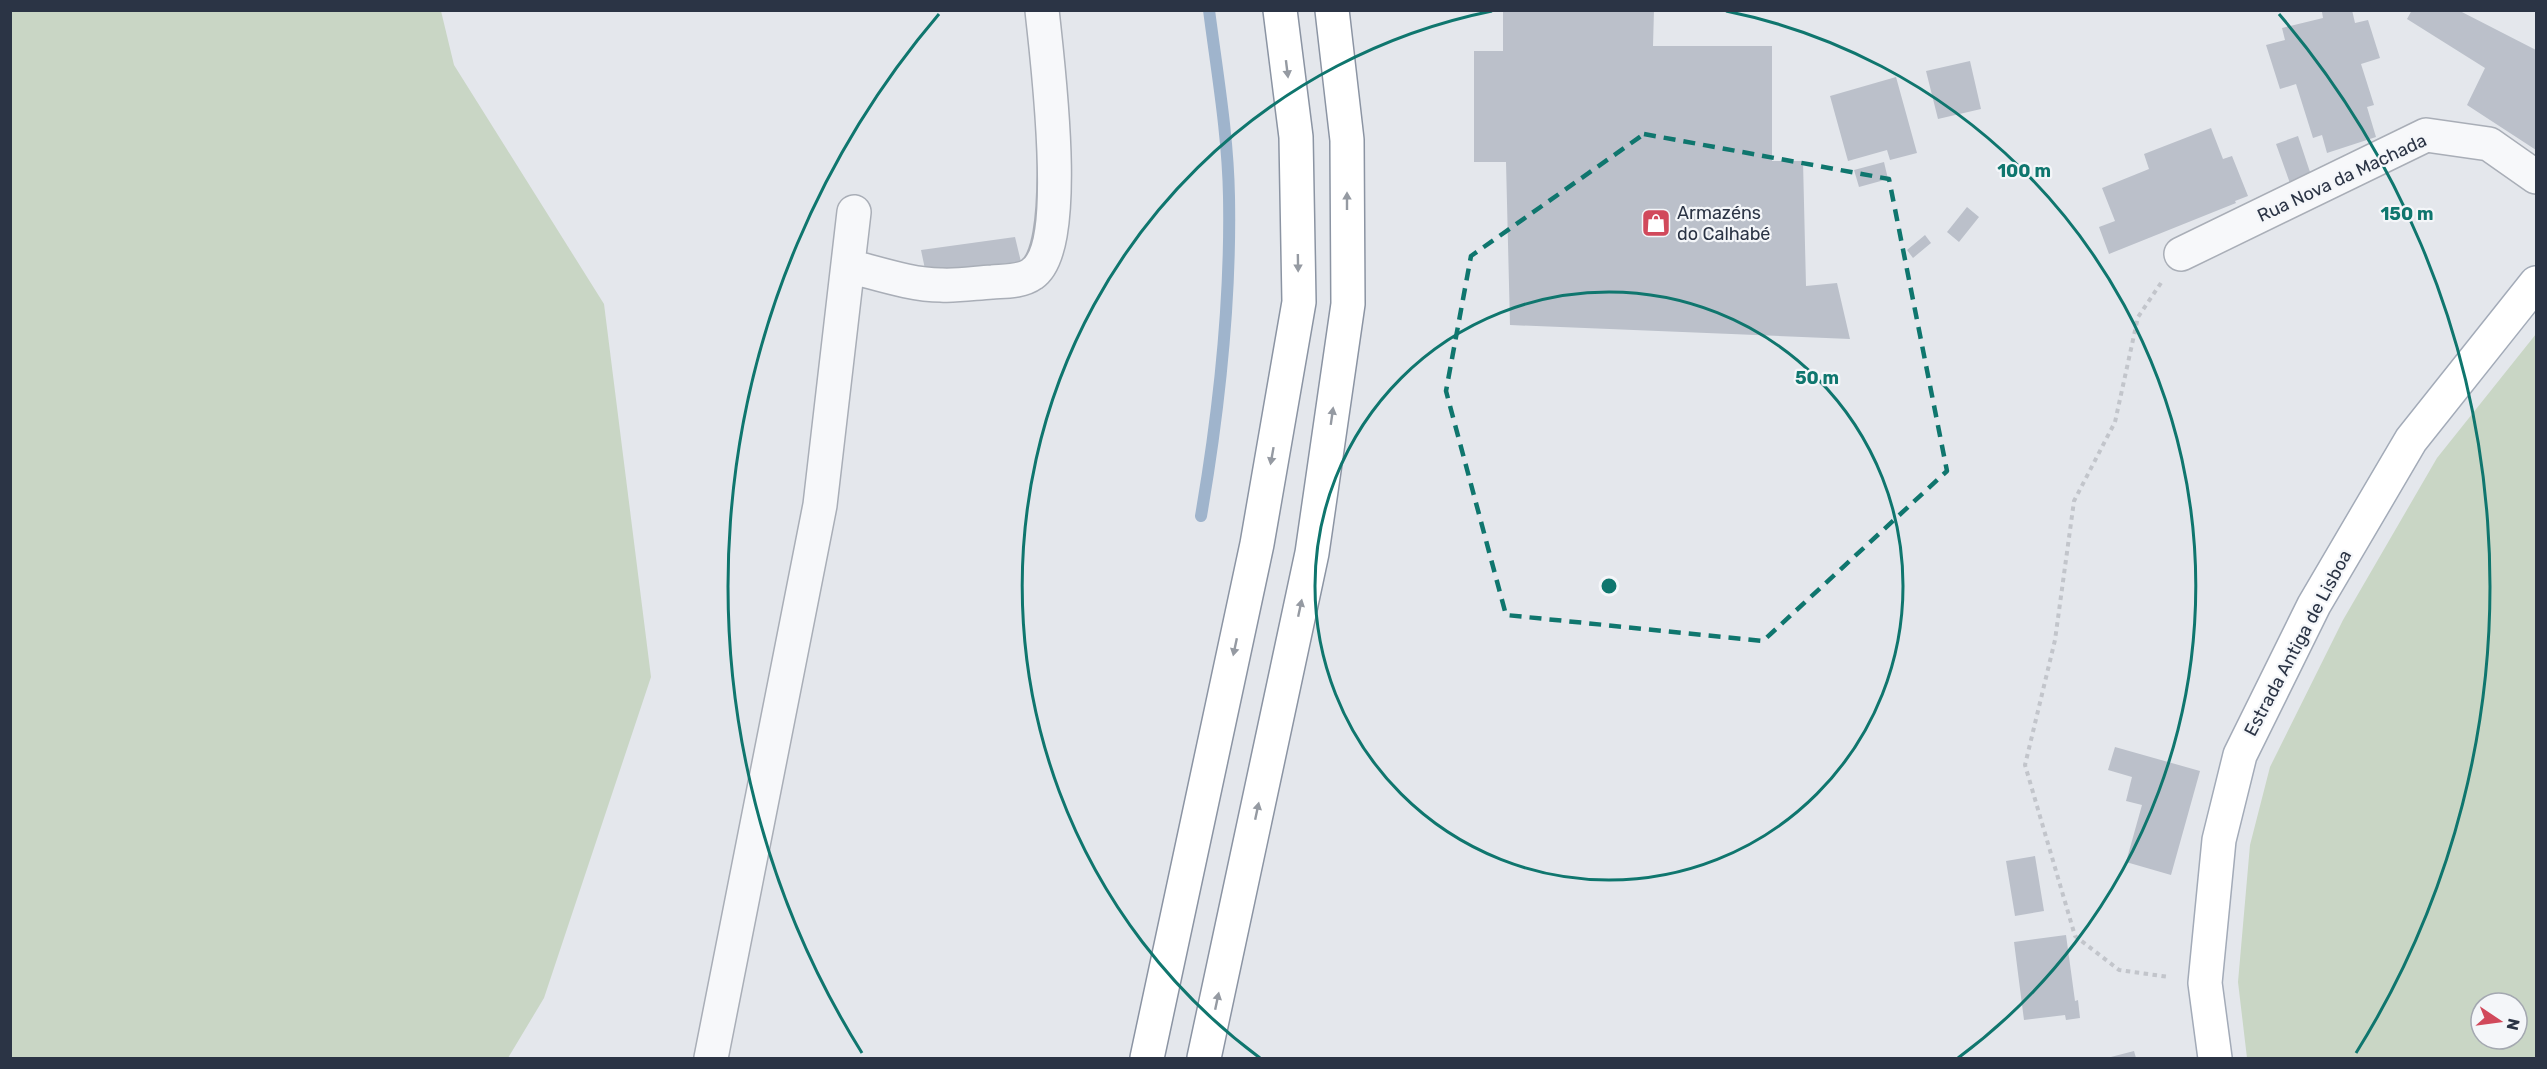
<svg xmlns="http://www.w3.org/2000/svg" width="2547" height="1069" viewBox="0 0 2547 1069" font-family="Rubik,sans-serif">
	<rect width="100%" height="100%" fill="#e4e7ec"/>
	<!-- green -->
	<path fill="#c9d6c5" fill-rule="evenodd" d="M10,11H441L454,65L604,304L651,677L544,998L508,1058H11Z
		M2536,334V1058H2247L2238,982L2250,845L2270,767L2343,620L2437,458ZM2481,1003H2517V1039H2481Z"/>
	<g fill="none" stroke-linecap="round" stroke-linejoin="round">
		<!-- stream -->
		<path stroke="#9fb4cc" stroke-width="12" d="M1201,516C1219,411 1231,304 1229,197C1228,135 1217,72 1209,10"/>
	</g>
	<!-- building -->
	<path fill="#bbc0ca" d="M1503,10H1654L1653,46H1772V161H1803L1806,286L1837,283L1850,339L1510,325L1506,162H1474V51H1503Z
		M2329,10H2352L2355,23L2368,20L2380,58L2361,64L2374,105L2367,107L2376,137L2327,153L2322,135L2313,138L2296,84L2280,89L2266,45L2285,40L2282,28L2323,18L2322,12Z
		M2412,10H2458L2536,50V150L2467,105L2485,68L2407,19Z
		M1970,61L1981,109L1938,119L1926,71Z
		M1896,77L1917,153L1890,160L1887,150L1848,161L1830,96Z
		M2211,128L2223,159L2232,156L2248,196L2235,201L2236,203L2109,254L2099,227L2115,221L2102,188L2149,169L2144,154Z
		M2298,136L2311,175L2291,186L2276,144Z
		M1884,162L1888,179L1859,187L1854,170Z
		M1967,207L1979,217L1959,242L1947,232Z
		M1925,235L1931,243L1913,258L1907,250Z
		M1015,237L1022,266L937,279L925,269L921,250Z
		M2115,747L2200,771L2171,875L2126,862L2142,805L2126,801L2132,777L2108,770Z
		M2035,856L2044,911L2015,916L2006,861Z
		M2066,935L2075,1001L2078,1000L2080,1018L2066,1020L2065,1015L2024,1020L2014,942Z
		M2134,1051L2136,1058H2107Z"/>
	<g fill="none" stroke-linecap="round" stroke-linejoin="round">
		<!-- minor casing -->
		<g stroke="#a9aeb7" stroke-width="36">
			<path id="minor" d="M2181,254L2426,135L2489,144L2536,177
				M848,266C877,273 911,285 941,285C958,286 975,283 992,282C1004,281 1021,282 1032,274C1072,247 1047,59 1042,10
				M711,1058L820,505L854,212"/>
		</g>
		<!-- major casing -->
		<g stroke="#a3abb8" stroke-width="36">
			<path id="major" d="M2215,1058L2205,983L2219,840L2240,755L2314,605L2411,440L2536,283"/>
		</g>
		<!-- highway casing -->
		<g stroke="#8b94a3" stroke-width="36">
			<path id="highway" d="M1147,1058L1257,544L1299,302L1296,137L1280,10
				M1204,1058L1312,553L1348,304L1347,140L1332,10"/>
		</g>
		<!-- path -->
		<path stroke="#c2c5cb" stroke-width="4" stroke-dasharray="4.5 4.5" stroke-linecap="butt" d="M2161,283L2138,317L2115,422L2074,501L2055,640L2025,765L2075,936L2119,970L2169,977"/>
		<!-- minor -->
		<use href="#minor" stroke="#f7f8fa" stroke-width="33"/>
		<!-- major -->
		<use href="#major" stroke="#fff" stroke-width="33"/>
		<!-- highway -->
		<use href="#highway" stroke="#fff" stroke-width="33"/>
	</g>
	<!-- one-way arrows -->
	<defs><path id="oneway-solid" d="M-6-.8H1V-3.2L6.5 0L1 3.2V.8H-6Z" transform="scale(1.5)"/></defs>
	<g fill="#959aa2">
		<use href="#oneway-solid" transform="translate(1287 69) rotate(83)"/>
		<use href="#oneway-solid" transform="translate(1347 201) rotate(-90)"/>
		<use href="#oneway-solid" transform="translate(1298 263) rotate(89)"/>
		<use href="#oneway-solid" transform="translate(1332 416) rotate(-82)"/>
		<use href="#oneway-solid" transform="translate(1272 456) rotate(100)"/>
		<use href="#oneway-solid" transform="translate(1300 608) rotate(-78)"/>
		<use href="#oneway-solid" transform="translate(1235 647) rotate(102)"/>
		<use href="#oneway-solid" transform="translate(1257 811) rotate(-78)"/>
		<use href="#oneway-solid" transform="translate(1217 1001) rotate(-78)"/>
	</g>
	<!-- marked area -->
	<path fill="none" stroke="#0f766e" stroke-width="4.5" stroke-dasharray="12 8" stroke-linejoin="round" d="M1644,134L1889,179L1947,471L1763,641L1506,615L1446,391L1471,256Z"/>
	<!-- distance rings -->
	<g fill="none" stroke="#0f766e" stroke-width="3">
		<circle cx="1609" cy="586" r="294"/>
		<path d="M1260 1058A587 587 0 0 1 1492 11M1726 11A587 587 0 0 1 1958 1058"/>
		<path d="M862 1053A881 881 0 0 1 939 14M2279 14A881 881 0 0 1 2356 1053"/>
	</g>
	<!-- icons -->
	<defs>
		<g id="shop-square" transform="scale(1.5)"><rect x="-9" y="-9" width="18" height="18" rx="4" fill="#d1495b" stroke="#f4f6f9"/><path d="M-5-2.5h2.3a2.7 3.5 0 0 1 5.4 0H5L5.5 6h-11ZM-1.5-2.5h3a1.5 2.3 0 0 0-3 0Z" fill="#fff"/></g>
	</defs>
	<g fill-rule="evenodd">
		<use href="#shop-square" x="1656" y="223"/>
	</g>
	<g text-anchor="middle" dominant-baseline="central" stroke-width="4.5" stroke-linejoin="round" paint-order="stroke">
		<!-- street labels -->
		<g font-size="18" fill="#2b3445" stroke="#f4f6f9">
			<text transform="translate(2342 178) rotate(-25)">Rua Nova da Machada</text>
			<text transform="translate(2298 643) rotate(-62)">Estrada Antiga de Lisboa</text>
		</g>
		<!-- poi labels -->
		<g font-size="18" fill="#2b3445" stroke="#f4f6f9" text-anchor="start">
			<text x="1677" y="213">Armazéns<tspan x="1677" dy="21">do Calhabé</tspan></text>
		</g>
	</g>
	<circle cx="1609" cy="586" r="9" fill="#0f766e" stroke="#f4f6f9" stroke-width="3"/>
	<g font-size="18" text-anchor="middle" font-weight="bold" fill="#0f766e" stroke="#f4f6f9" stroke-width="4.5" stroke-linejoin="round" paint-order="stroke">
		<text x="2024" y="177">100 m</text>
		<text x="2407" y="220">150 m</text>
		<text x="1817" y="384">50 m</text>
	</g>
	<!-- border -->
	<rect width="2547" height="1069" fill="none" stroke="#2b3445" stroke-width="24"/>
	<!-- north arrow -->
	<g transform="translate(2499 1021) rotate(103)"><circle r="28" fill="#f4f6f9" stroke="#a4a8b1" stroke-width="1.5"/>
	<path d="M0-4.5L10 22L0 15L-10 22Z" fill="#d1495b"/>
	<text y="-9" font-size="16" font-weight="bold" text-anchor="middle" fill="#2b3445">N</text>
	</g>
</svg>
